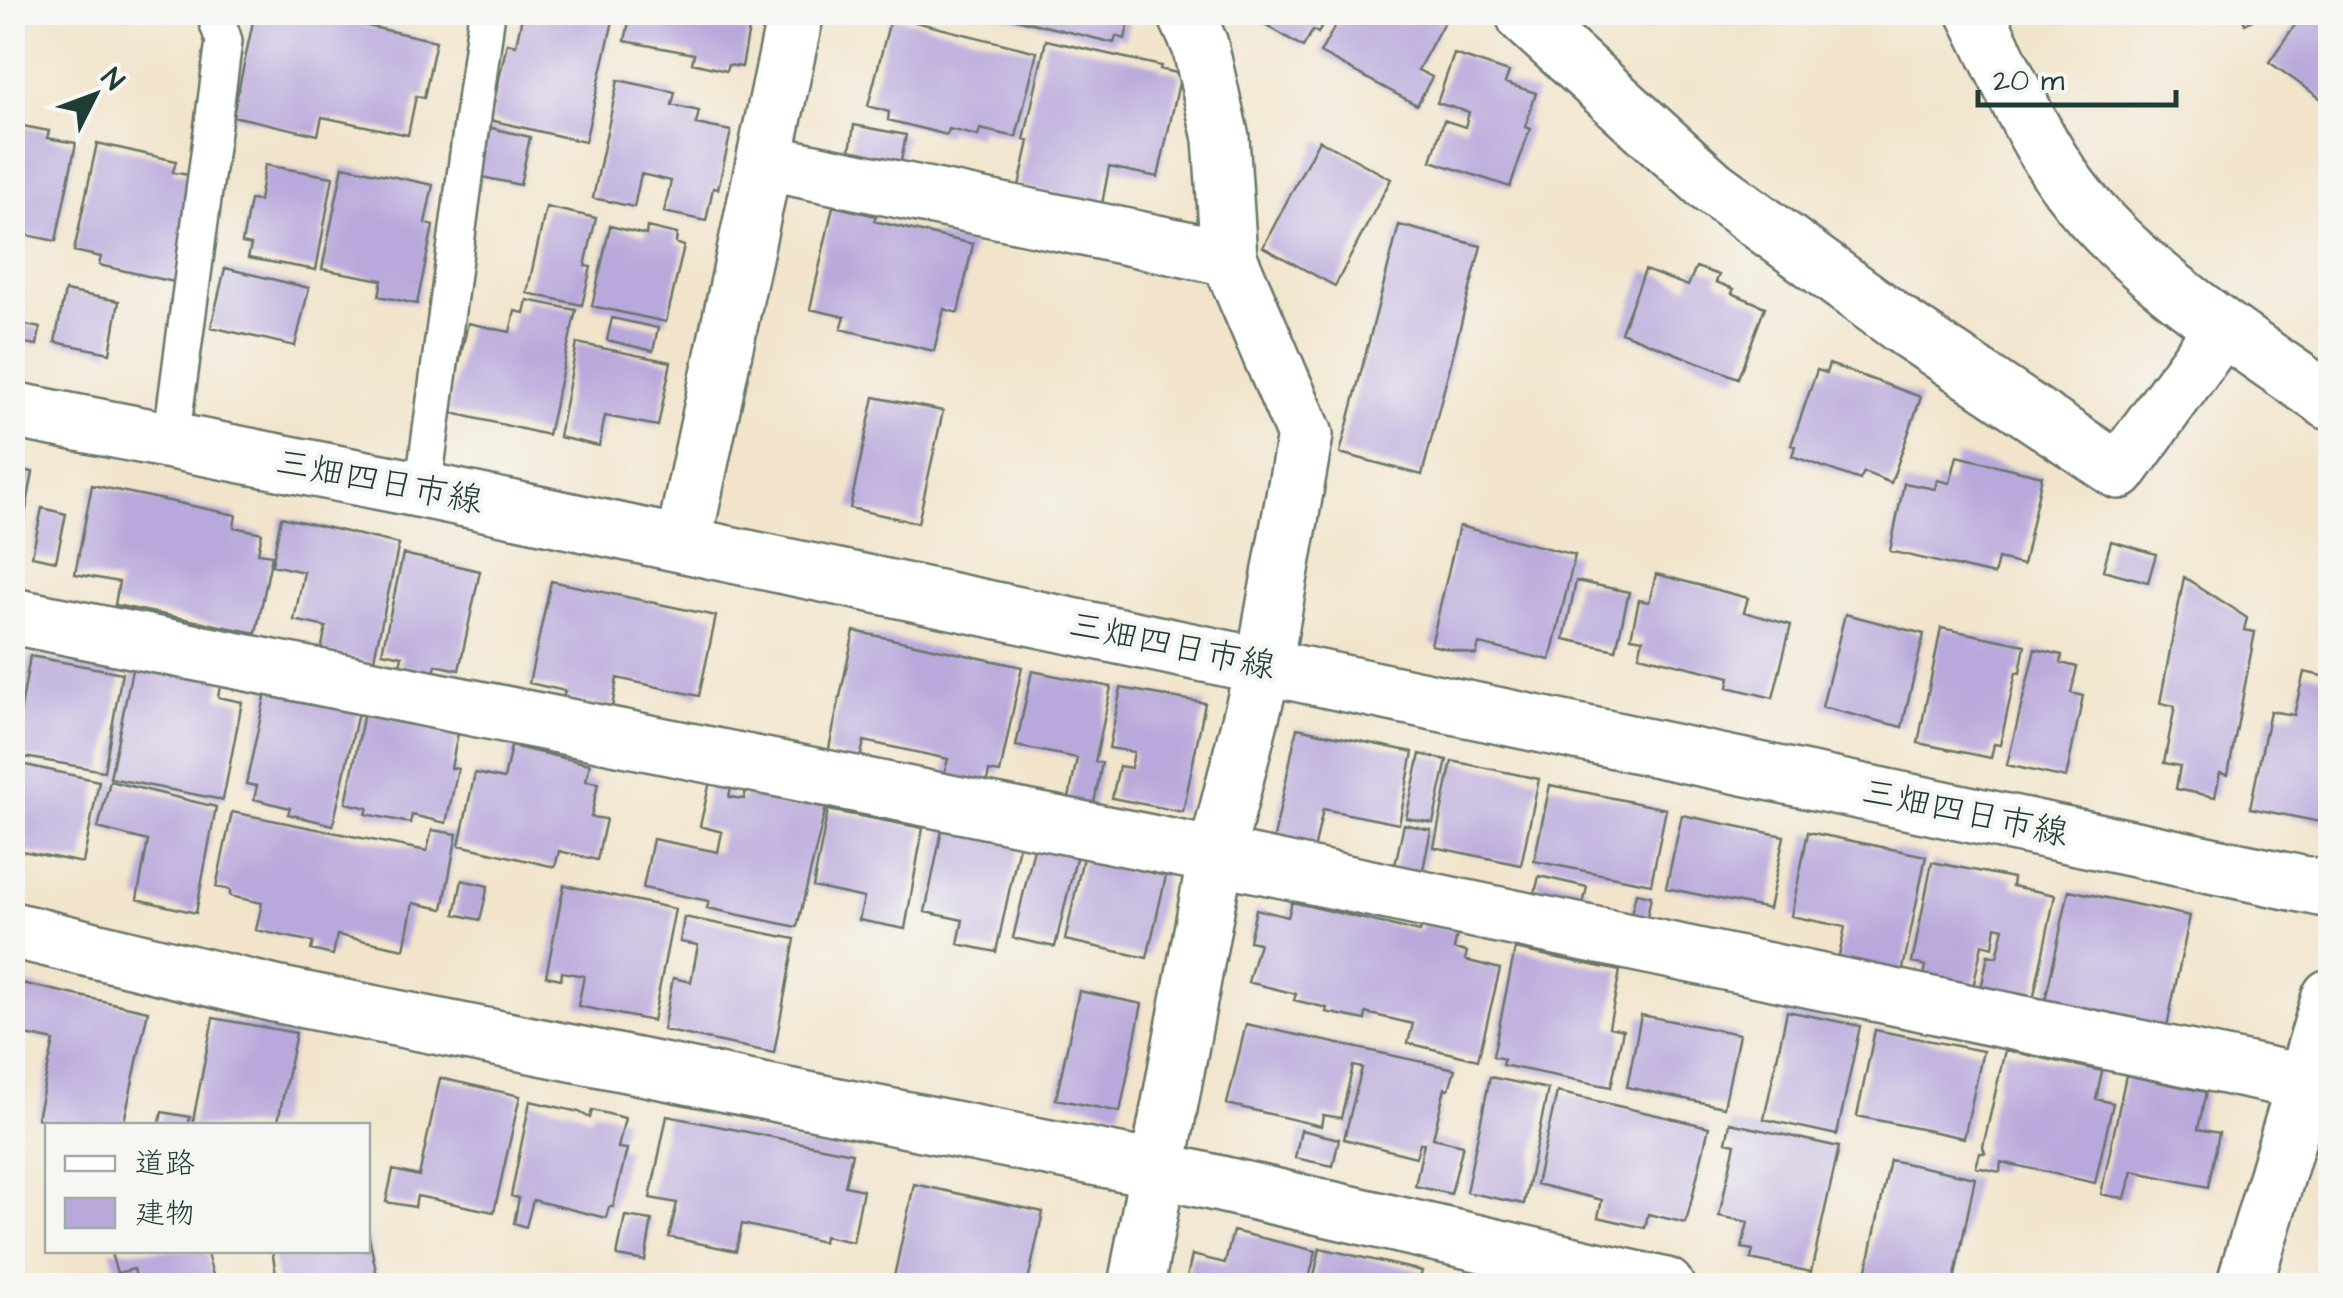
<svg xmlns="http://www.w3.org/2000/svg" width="2343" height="1298" viewBox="0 0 2343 1298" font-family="'Architects Daughter','Klee One',sans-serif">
	<rect width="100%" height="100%" fill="#f6f6f2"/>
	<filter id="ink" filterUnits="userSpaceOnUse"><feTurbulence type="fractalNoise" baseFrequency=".01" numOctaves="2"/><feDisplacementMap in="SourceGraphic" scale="20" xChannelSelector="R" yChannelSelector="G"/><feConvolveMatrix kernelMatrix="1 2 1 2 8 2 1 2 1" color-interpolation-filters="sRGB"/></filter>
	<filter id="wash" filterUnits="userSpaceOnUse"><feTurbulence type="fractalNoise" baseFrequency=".0048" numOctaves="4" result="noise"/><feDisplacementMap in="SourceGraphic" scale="40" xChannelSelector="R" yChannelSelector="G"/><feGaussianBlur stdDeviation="2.25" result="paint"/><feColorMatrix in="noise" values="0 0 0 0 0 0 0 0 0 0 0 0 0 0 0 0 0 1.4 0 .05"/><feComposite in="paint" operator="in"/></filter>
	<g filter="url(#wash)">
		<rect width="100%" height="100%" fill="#f2e4cb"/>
		<g id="blocks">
			<!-- building -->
			<path fill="#b9a8db" d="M255,12H303L436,41L424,98L416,96L408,135L322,117L318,135L233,116Z
				M523,12H615L585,142L490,120L507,43L516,45Z
				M631,12H752L742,67L728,65L726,71L692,63L694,54L625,41Z
				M987,12H1131L1125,39L1116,36L1114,43Z
				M1245,12H1330L1318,33L1313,30L1303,47Z
				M1343,12H1436L1446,18L1418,70L1432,77L1417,105L1320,53Z
				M2240,12H2268L2245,24Z
				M2304,12H2330V105L2269,62Z
				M891,16L1037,52L1016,137L980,129L978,136L949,129L947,135L888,120L889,112L868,106Z
				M1046,40L1161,66L1160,69L1181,74L1158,177L1109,167L1102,204L1019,186L1029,141L1024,140Z
				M1454,54L1509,72L1505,83L1536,93L1525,127L1530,129L1510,187L1431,161L1444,120L1465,127L1469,112L1437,103Z
				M618,80L675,92L672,105L699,111L696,124L731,131L718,189L713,188L706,221L664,212L671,181L641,174L634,207L593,198Z
				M12,124L49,131L47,138L76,143L56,241L12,232Z
				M854,125L906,135L901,161L850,151Z
				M483,126L530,137L520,185L473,175Z
				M1319,140L1391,179L1335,286L1263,247Z
				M97,143L176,161L173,172L198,177L174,282L99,265L101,257L74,251Z
				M265,165L333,177L316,270L248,258L251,245L242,243L250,200L259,201Z
				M343,166L433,185L425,223L433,226L417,304L379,296L382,280L322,269Z
				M833,206L876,216L874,221L973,244L958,313L944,309L934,351L841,329L845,317L810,309Z
				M546,207L596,218L585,266L591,267L582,305L527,293Z
				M1399,225L1481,246L1422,475L1340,453Z
				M610,226L646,235L647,227L677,234L676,243L684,246L666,322L592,306Z
				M1696,267L1719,275L1716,282L1734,289L1732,293L1765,307L1738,378L1621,332L1645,270L1688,286Z
				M225,268L309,288L295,346L211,327Z
				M65,291L119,301L110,353L55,342Z
				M527,300L576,310L548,435L448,412L468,323L510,332L515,311L524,313Z
				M612,318L658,328L653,351L607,340Z
				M12,322L40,328L37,345L12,341Z
				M577,343L671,362L658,426L605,416L599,446L559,437Z
				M1829,364L1921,397L1891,483L1864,472L1860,480L1792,456L1795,446L1791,445L1817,370L1826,373Z
				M874,397L943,411L918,523L850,508Z
				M1957,456L2042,476L2023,565L1998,559L1994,575L1890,551L1904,483L1935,489L1937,480L1950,483Z
				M12,468L33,472L19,548L12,547Z
				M92,485L236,515L234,527L262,533L258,553L272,555L256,633L115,605L119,582L75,574Z
				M42,508L66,514L56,561L32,556Z
				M281,517L399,544L373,663L321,651L326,627L294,620L304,572L272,565Z
				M1459,526L1575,555L1550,660L1479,644L1476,655L1431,645Z
				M2111,541L2156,554L2148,582L2103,570Z
				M403,554L480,571L459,670L436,665L434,673L400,666L402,656L382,652Z
				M1656,574L1748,598L1744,612L1791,625L1773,698L1728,687L1730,677L1639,655L1643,639L1631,637L1639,600L1649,602Z
				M2184,577L2247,618L2244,630L2255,632L2228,775L2220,773L2215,797L2176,789L2180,766L2164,763L2175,706L2160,703Z
				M551,581L716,616L699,696L617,678L612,708L563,698L565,691L529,683Z
				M1576,581L1629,592L1616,650L1564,639Z
				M1845,614L1924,634L1902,727L1822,707Z
				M1941,628L2025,645L2020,673L2016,672L2000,745L1994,744L1991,758L1918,743Z
				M854,631L1022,667L1000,773L989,771L986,787L943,778L948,759L864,741L860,760L828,753Z
				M2035,649L2062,655L2061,663L2077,667L2071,693L2083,696L2066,778L2007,765Z
				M30,656L122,673L104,771L13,755Z
				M134,660L222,676L218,697L242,702L223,800L110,778Z
				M1032,671L1111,687L1095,762L1102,763L1093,808L1068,803L1077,758L1016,746Z
				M2304,672L2327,677V682L2330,683V824L2250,808L2270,711L2294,715Z
				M267,688L359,708L333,825L288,814L290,808L254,799L257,786L246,784Z
				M1121,688L1205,703L1183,812L1112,798L1119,766L1131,768L1134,752L1109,748Z
				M365,708L459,728L451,768L458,769L446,823L412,815L410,823L366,814L368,808L346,803Z
				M1297,728L1413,752L1399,824L1323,809L1313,855L1272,847Z
				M511,746L590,764L586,781L598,783L591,817L606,819L597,860L559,851L555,867L459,845L475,773L504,779Z
				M1420,754L1447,760L1433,823L1406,818Z
				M1452,761L1539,779L1521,865L1434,847Z
				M12,762L99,781L83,863L12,849Z
				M711,777L732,783L729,797L744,799L747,786L827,803L797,927L707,908L709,901L643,888L653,839L718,852L722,832L700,826Z
				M110,781L216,807L196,913L137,899L148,841L98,828Z
				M1550,785L1666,809L1651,884L1534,861Z
				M828,810L923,828L905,929L859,920L864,898L813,887Z
				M232,812L427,851L432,830L457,834L443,909L413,903L404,949L337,935L333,955L311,950L313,942L256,930L262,903L230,896V890L216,887Z
				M1682,815L1784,836L1769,909L1666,888Z
				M1404,824L1431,830L1421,879L1393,874Z
				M943,825L1020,841L996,952L958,944L963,920L925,912Z
				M1808,832L1926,856L1901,979L1837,965L1845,927L1791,916Z
				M1035,844L1077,854L1055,947L1013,938Z
				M1083,857L1166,876L1147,958L1065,940Z
				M1932,862L2013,878L2012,886L2055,895L2032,1005L1980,994L1988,955L1997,957L2004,928L1996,926L1993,947L1982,944L1972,993L1922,984L1926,966L1912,963Z
				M1539,876L1587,887L1581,913L1533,902Z
				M462,880L488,886L480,920L455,914Z
				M564,885L675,909L653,1021L578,1006L584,976L562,972L561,979L546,976Z
				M2069,890L2190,916L2166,1031L2044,1006Z
				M1636,893L1651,896L1647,917L1631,914Z
				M1292,902L1420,932L1422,923L1458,931L1454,949L1467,952L1465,960L1500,969L1478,1060L1408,1043L1413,1024L1366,1013L1365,1020L1326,1012L1327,1008L1294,1000L1296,994L1248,982L1259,943L1249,941L1256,909L1288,917Z
				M684,917L795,939L774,1053L663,1030L673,978L691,982L698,945L680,942Z
				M1515,949L1620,971L1609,1027L1623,1030L1611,1087L1502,1065L1504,1059L1493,1056Z
				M12,981L148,1011L123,1126H73L37,1118L54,1041L12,1032Z
				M1079,991L1142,1004L1120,1112L1056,1099Z
				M1787,1011L1860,1026L1837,1135L1764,1119Z
				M1641,1015L1739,1034L1724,1107L1627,1087Z
				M213,1018L296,1033L277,1126H192Z
				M1246,1024L1455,1069L1449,1089L1445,1088L1433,1138L1463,1145L1451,1194L1415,1186L1424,1143H1420L1416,1157L1344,1139L1362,1068L1353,1066L1341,1118L1323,1115L1321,1126L1227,1104Z
				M1875,1030L1983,1051L1964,1138L1857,1116Z
				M2005,1050L2102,1071L2096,1099L2113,1103L2095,1183L2001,1162L2000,1172L1976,1167L1980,1153H1985L1983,1147Z
				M2126,1075L2206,1092L2198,1129L2219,1133L2208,1187L2132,1171L2125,1199L2101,1194Z
				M1490,1077L1548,1089L1524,1204L1466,1192Z
				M440,1078L520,1096L494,1212L417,1196L415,1207L386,1202L393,1170L419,1176Z
				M1557,1092L1709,1127L1686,1223L1648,1214L1645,1228L1598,1217L1602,1200L1536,1184Z
				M530,1101L579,1112L590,1118L592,1110L625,1118L618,1148L627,1149L613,1207H609L606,1218L533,1200L526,1227L514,1223L519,1198L511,1196Z
				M162,1112L190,1117L188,1126H159Z
				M667,1116L852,1153L845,1186L863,1190L853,1242L824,1236L823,1242L742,1224L736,1251L669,1237L677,1203L650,1198Z
				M1730,1123L1839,1147L1811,1272L1751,1259L1753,1250L1742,1248L1748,1222L1719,1216L1735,1144L1726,1142Z
				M1301,1130L1339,1139L1333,1166L1295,1158Z
				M1890,1160L1975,1178L1953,1286L1864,1283Z
				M914,1184L1043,1212L1027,1286H892Z
				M625,1216L652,1220L645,1261L617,1256Z
				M368,1231L379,1286H278L272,1250H368Z
				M1233,1231L1316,1251L1307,1286H1185L1192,1255L1225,1263Z
				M1320,1248L1422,1271L1418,1286H1312Z
				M110,1250H206L216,1286H139L134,1269L117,1273Z
				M1432,1279L1455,1284V1286H1430Z"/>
		</g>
	</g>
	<g filter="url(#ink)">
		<use href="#blocks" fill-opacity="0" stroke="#697769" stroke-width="2.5"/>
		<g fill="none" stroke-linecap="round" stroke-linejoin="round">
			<!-- service casing -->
			<g stroke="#697769" stroke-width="40">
				<path id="service" d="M171,440L224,41L214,12
					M423,490L487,12"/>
			</g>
			<!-- minor casing -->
			<g stroke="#697769" stroke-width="60">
				<path id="minor" d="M1528,12L1525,17L1712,187L1902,326L2119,471L2223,327
					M1975,12C2005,71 2031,135 2070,188C2131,271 2246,343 2330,402
					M765,162L1229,258
					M683,544L796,12
					M12,616L1216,856L2307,1083
					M12,930L275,994L1159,1170L1666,1286
					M1136,1286L1216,856L1264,665L1305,435L1229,258L1221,138L1200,45L1185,12
					M2244,1286L2330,997"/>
			</g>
			<!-- secondary casing -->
			<g stroke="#697769" stroke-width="60">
				<path id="secondary" d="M12,410L423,490L2330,890"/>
			</g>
			<!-- service -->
			<use href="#service" stroke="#fff" stroke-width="35"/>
			<!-- minor -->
			<use href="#minor" stroke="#fff" stroke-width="55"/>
			<!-- secondary -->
			<use href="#secondary" stroke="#fff" stroke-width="55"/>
		</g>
	</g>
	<g text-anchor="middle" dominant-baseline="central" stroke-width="9" stroke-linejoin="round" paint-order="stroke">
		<!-- street labels -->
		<g font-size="35" fill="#1f3d34" stroke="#f6f6f2">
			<text transform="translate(379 482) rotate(11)">三畑四日市線</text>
			<text transform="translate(1172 646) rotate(12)">三畑四日市線</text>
			<text transform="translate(1965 813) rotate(12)">三畑四日市線</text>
		</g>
	</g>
	<!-- margin -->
	<rect width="2343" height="1298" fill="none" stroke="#f6f6f2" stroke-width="50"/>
	<!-- legend -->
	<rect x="45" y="1123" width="325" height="130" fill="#f6f6f2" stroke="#a0aca6" stroke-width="2.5"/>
	<rect x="65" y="1156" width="50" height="15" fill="#ffffff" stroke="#a0aca6" stroke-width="2.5"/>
	<text x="135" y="1173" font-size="30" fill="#1f3d34">道路</text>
	<rect x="65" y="1198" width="50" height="30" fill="#b9a8db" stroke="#a0aca6" stroke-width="2.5"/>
	<text x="135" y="1223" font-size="30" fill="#1f3d34">建物</text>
	<!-- north arrow -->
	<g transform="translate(95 95) rotate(48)" stroke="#f6f6f2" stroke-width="8" paint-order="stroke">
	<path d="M0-8L18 38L0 25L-18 38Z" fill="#1f3d34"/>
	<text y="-15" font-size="28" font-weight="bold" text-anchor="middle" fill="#1f3d34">N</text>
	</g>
	<!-- scale -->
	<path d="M1978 90v15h198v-15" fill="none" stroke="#1f3d34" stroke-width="5"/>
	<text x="1993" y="90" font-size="30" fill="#1f3d34" stroke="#f6f6f2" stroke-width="8" paint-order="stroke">20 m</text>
</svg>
